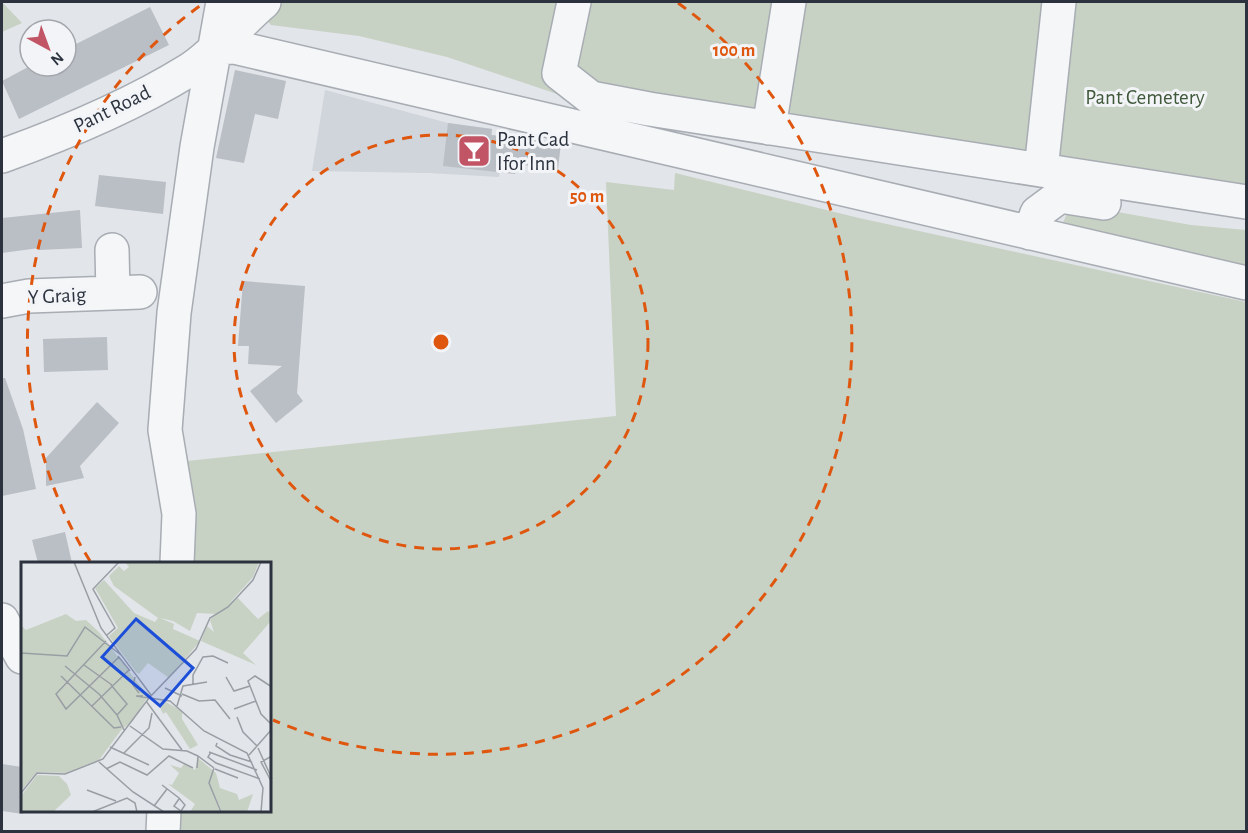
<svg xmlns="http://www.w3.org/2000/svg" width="1248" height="833" viewBox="0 0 1248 833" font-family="'Alegreya Sans',sans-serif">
	<rect width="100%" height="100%" fill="#e2e5e9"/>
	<!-- built -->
	<path fill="#d0d4db" d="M325,90L448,123L492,129V135L505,137L499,177L429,173L312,171Z"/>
	<!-- green -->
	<path fill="#c8d2c4" d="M2,2L22,23L2,32Z
		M250,2H1246V209L572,99L447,57L359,36L271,25Z
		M675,173L859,218L1246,302V831L176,832L177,811L270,810V563H192L187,461L616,416L606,182L674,190Z
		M1089,207L1191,225L1246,230V265L1062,225L1068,211Z"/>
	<!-- building -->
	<path fill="#babec5" d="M150,7L169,45L19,119L2,81L30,66H66V49Z
		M235,70L286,81L278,119L255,114L244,163L216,158Z
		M448,123L492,129L491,135L561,143L558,169L516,164L515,174L443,166Z
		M99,175L166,182L163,214L95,206Z
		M80,210L82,248L39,250V248L2,253V218Z
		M243,281L305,286L297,393L303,401L276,423L250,391L282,366L248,364L249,346H238Z
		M107,337L108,370L44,372L43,339Z
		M2,378H5L23,429L36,489L2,496Z
		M97,402L119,423L80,466L84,478L46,486V458Z
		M65,532L72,563H38L32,540Z
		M2,764L22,767L23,814L2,811Z"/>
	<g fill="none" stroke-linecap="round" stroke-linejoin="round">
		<!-- minor casing -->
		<g stroke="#a8acb3" stroke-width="36">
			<path id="minor" d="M574,2L559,73L591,98L649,109L1246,202
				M215,48L234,47L1246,283
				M769,128L789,2
				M2,156C66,133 131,106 189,70C217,52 239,23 264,2
				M1041,170L1059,2
				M1030,233L1037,213L1060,196L1104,203
				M112,250L113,293
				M2,301L29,296L140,292
				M177,563L179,514L165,430L174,313L197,147L223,2
				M2,620L22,657
				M163,832L164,810"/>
		</g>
		<!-- minor -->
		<use href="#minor" stroke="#f4f6f8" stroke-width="33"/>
	</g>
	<!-- distance rings -->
	<g fill="none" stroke="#df570f" stroke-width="3" stroke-dasharray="10 8">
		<circle cx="441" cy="342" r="207"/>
		<path d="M90 561A414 414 0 0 1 204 3M678 3A414 414 0 0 1 273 720"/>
	</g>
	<!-- icons -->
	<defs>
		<g id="bar-square" transform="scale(1.725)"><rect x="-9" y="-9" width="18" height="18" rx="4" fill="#c15565" stroke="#f2f4f7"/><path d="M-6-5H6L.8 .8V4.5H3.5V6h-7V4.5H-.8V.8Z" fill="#fff"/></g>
	</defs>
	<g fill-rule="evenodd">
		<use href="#bar-square" x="474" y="151"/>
	</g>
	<g text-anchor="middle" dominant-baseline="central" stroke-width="6" stroke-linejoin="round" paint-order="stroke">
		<!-- park labels -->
		<g font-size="21" fill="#41593b" stroke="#f2f4f7">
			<text x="1145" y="97">Pant Cemetery</text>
		</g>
		<!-- street labels -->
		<g font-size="21" fill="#2c333f" stroke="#f2f4f7">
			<text transform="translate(112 109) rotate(-26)">Pant Road</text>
			<text transform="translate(57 296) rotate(-3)">Y Graig</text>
		</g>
		<!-- poi labels -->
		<g font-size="21" fill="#2c333f" stroke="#f2f4f7" text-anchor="start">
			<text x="497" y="139">Pant Cad<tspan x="497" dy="24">Ifor Inn</tspan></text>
		</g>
	</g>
	<!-- overview -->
	<g transform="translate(21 562)">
		<rect width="250" height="250" fill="#e2e5e9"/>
		<path d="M104,0H238L232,15L206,44L195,52L176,51L169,69L152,59L139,56L153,62L152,67L179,79L148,116L127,101L118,112L115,110L88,74L97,66L74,26L83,18L113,51L134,60L137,56L93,24L88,14L98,4L103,9L108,5ZM216,35L237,57L247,49L250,52V59L222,91L235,103L180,79L186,64L193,70L189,58ZM45,52L55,59L65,58L78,70L127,134L112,159L101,167L78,198L44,211L16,210L0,229V63L5,68ZM143,139L161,149V157L177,183L169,187L145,150L142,152L138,143ZM177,196L195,211L199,226L216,232L218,238L232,232L226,250H201L187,218L199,250H169L174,242L147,222L151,223L158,211L149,203L160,206L163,202L174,208ZM16,213L38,214L46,222L50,233L32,250H0V234Z" fill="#c8d2c4"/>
		<path fill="none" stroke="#999ea5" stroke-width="1.5" d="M53,0L80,66L130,133M86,73L94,66L72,27L98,0M85,79L35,132L45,147L98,95M0,91L46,94L64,65L100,93M97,94L109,109M63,103L91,123M44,104L78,132L96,153L103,168M40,114L93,166L100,165M114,115L112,123L118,131M205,115L213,129L229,124M172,122V113L182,95L192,94L207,101M90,123L106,142L96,153M251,125L234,114L227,119L240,152L251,163M144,126L161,134M161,132L178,139L194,138L209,157M122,134H115L149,139L183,169L226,191L242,226L240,250M125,139L161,188M71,144L108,108M156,144L162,124L186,120M213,147L235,139M216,155L222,170L236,184M109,164L142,187L166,189L177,194L176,206M196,181L195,184L209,193L231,200M89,185L128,203M237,186L251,217M188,190L236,208M190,190L187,195L195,201L239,217M103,191L128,166L131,151M228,193L251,167M177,194L193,206M251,194L240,200L251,221M78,200L112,230L143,250M193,206L188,221L200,250M85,207L99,200L126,213L148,194L172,206M194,207L217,216M141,223L158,236L164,243L160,249L153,244L158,237M66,228L95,239M0,231L16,211L44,212L82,197L128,136L175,87L189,56L207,45L232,18L240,0M133,244L146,227M71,250L106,236L114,241L116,250"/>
		<path fill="#1d4ed8" fill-opacity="0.15" stroke="#1d4ed8" stroke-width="3" d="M115,57L172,106L139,144L81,95Z"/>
		<rect width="250" height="250" fill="none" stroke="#2c333f" stroke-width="3"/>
	</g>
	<circle cx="441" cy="342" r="9" fill="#df570f" stroke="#f2f4f7" stroke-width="3"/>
	<g font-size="18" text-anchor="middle" font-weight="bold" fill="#df570f" stroke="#f2f4f7" stroke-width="6" stroke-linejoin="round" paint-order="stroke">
		<text x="734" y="56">100 m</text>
		<text x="587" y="202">50 m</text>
	</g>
	<!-- border -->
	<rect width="1248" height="833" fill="none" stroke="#2c333f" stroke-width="6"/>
	<!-- north arrow -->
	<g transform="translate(48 48) rotate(139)"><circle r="28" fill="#f2f4f7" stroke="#a3a7ad" stroke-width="1.5"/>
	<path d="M0-4.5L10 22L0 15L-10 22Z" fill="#c15565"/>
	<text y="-9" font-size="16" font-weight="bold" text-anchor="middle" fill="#2c333f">N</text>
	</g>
</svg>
